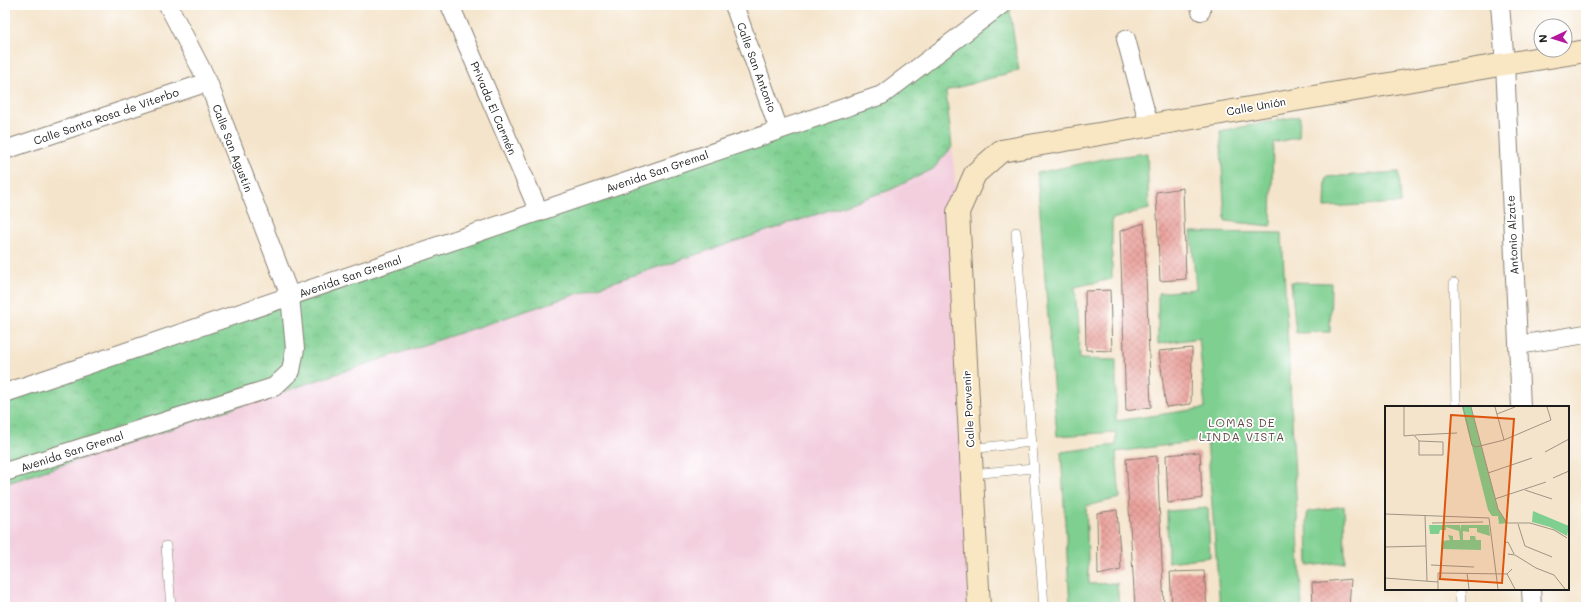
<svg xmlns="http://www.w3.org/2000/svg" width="1591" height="612" viewBox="0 0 1591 612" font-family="Mali,sans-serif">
	<defs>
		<pattern id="park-crowns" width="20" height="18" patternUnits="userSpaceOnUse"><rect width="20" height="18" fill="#7ecf90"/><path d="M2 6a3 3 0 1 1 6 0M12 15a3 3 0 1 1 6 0" fill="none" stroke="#6cb17c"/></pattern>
		<pattern id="building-cross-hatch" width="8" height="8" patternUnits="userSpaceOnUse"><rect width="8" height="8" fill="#eaa29c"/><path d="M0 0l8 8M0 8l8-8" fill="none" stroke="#c88b86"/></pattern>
	</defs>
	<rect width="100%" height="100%" fill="#fff"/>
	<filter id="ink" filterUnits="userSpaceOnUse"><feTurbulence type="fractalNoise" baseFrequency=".025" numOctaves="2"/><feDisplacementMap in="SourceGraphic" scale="8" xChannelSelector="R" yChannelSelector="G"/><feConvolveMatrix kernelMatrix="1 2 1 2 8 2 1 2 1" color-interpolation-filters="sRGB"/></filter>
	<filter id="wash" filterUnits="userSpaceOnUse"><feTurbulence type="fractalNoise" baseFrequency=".012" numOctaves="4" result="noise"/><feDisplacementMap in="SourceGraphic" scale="16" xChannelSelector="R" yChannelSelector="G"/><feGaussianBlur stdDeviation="0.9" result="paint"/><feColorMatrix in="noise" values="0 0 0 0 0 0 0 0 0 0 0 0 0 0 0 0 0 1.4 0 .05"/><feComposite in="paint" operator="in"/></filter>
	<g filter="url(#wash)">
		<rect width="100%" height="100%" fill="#f4e4cb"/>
		<!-- built -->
		<path fill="#f3cfde" d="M952,147L958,212L979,607H5V484L890,190L933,169Z"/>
		<!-- green -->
		<path fill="#7ecf90" stroke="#4d7656" d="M1300,116L1299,137L1273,143L1271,226L1225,221L1220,131Z
			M1147,153L1149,209L1112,219V279L1075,287L1080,359L1116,360V421L1205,408L1199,338L1158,344V293L1196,289L1191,232L1282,233L1302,607H1220L1207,440L1116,452L1120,498L1086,506L1089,584L1117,583L1119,607H1070L1061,452L1116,445V432L1057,436L1037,173L1107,158Z
			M1399,172L1401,203L1325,207L1326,177Z
			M1291,282L1331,283L1330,332L1296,333Z
			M1344,506L1345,562L1308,566L1307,512Z
			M1208,508L1210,557L1168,562L1167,511Z"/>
		<!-- park -->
		<path fill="url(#park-crowns)" stroke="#4d7656" d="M1009,5L1019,70L946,91L952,147L933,169L890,190L5,484V393L882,95Z"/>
		<g id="blocks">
			<!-- building -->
			<path fill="url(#building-cross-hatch)" d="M1183,188L1186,279L1160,281L1156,192Z
				M1144,223L1151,407L1126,411L1120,231Z
				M1110,290L1112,351L1086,350L1085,291Z
				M1192,348L1191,404L1166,407L1159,351Z
				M1200,452L1202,498L1168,503L1166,455Z
				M1157,456L1164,607H1135L1126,459Z
				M1117,510L1121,570L1098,575L1097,513Z
				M1204,571L1207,607H1172L1170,572Z
				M1351,579L1349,607H1313L1312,583Z"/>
		</g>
	</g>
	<g filter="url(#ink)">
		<use href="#blocks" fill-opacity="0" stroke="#888074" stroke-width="1"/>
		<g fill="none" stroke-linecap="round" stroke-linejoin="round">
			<!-- lane casing -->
			<g stroke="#888074" stroke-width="10">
				<path id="lane" d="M1016,232L1044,607
					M1454,283L1456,407
					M970,449L1031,442
					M972,474L1033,468
					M166,546L171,607
					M1460,589L1461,607"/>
			</g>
			<!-- street casing -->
			<g stroke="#888074" stroke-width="20">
				<path id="street" d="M450,5L539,212
					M734,5L779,130
					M1200,5L1201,11
					M1500,5L1505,64L1521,407
					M1126,39L1149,125
					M5,150L208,82
					M1518,345L1586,334
					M5,393L882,95L1001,5
					M5,472L274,387L291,371L295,349L290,296L208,82L168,5
					M1531,589L1532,607"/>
			</g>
			<!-- secondary casing -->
			<g stroke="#888074" stroke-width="24">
				<path id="secondary" d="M979,607L958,212L975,174L1001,151L1505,64L1586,51"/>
			</g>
			<!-- lane -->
			<use href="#lane" stroke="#fff" stroke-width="9"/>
			<!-- street -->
			<use href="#street" stroke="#fff" stroke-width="18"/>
			<!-- secondary -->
			<use href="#secondary" stroke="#f9e7c3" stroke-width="22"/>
		</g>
	</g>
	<g text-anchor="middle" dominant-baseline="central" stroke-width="3.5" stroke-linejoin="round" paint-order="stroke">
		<!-- street labels -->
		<g font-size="11" fill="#1c1c1c" stroke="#fff">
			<text transform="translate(757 67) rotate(70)">Calle San Antonio</text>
			<text transform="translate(1256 106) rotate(-10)">Calle Unión</text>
			<text transform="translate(494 108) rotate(67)">Privada El Carmén</text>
			<text transform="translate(106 116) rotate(-19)">Calle Santa Rosa de Viterbo</text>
			<text transform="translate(233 148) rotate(69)">Calle San Agustín</text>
			<text transform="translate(657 171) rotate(-19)">Avenida San Gremal</text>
			<text transform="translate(1512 235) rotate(-93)">Antonio Alzate</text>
			<text transform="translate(350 276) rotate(-19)">Avenida San Gremal</text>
			<text transform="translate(968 409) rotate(-93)">Calle Porvenir</text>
			<text transform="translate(72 451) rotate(-18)">Avenida San Gremal</text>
		</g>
		<!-- neighbourhood labels -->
		<g font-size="12" letter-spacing="1" fill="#644b49" stroke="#fff">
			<text x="1242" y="422">LOMAS DE<tspan x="1242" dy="14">LINDA VISTA</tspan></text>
		</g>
	</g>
	<!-- overview -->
	<g transform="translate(1385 406)">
		<rect width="184" height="184" fill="#f4e4cb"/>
		<path d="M44,119H75L76,125V119H104L105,130L92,126V122H84V126L78,125V134H85V130H90L91,134H96V144L57,143V135L65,134L63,129L68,130V134H75L74,125L61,121V124H55L54,128H45Z" fill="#7ecf90"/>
		<path d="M77,1H86L113,103L122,117L114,118L113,110H107L103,104ZM148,105L184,120L182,130L165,121L147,116Z" fill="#7ecf90"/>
		<path fill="none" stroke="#9e9485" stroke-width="1" d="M19,1V30L29,29L34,35V49H58V36L34,35M78,1L87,39L91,41L119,34L166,14L162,1M86,1L113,103L122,117H145L169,124L182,132M110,1L119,34M112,8L130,1M30,29L72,27M160,46L184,33M103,67L147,52M168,72L184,65M140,84L167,93M110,93L161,76M0,108L104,112L113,183M40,109L42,175M47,117L98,116M133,118L140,140L167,151M119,137L123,136L129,148M0,141L41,140M123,148L130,149L151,162L169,169L180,183M46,159L89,161M82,167L84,183M122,168L130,183M0,172L53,176M53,183V167L122,168L127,163"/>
		<path fill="#de560d" fill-opacity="0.15" stroke="#de560d" stroke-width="2" d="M66,9L129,13L117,177L55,173Z"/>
		<rect width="184" height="184" fill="none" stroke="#1c1c1c" stroke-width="2"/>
	</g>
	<!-- margin -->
	<rect width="1591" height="612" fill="none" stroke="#fff" stroke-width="20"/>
	<!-- north arrow -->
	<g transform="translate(1553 38) rotate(266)"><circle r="19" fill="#ffffff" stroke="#a4a4a4"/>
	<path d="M0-3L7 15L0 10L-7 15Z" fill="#b5179e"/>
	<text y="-6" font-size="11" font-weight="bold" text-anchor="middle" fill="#1c1c1c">N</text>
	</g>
</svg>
